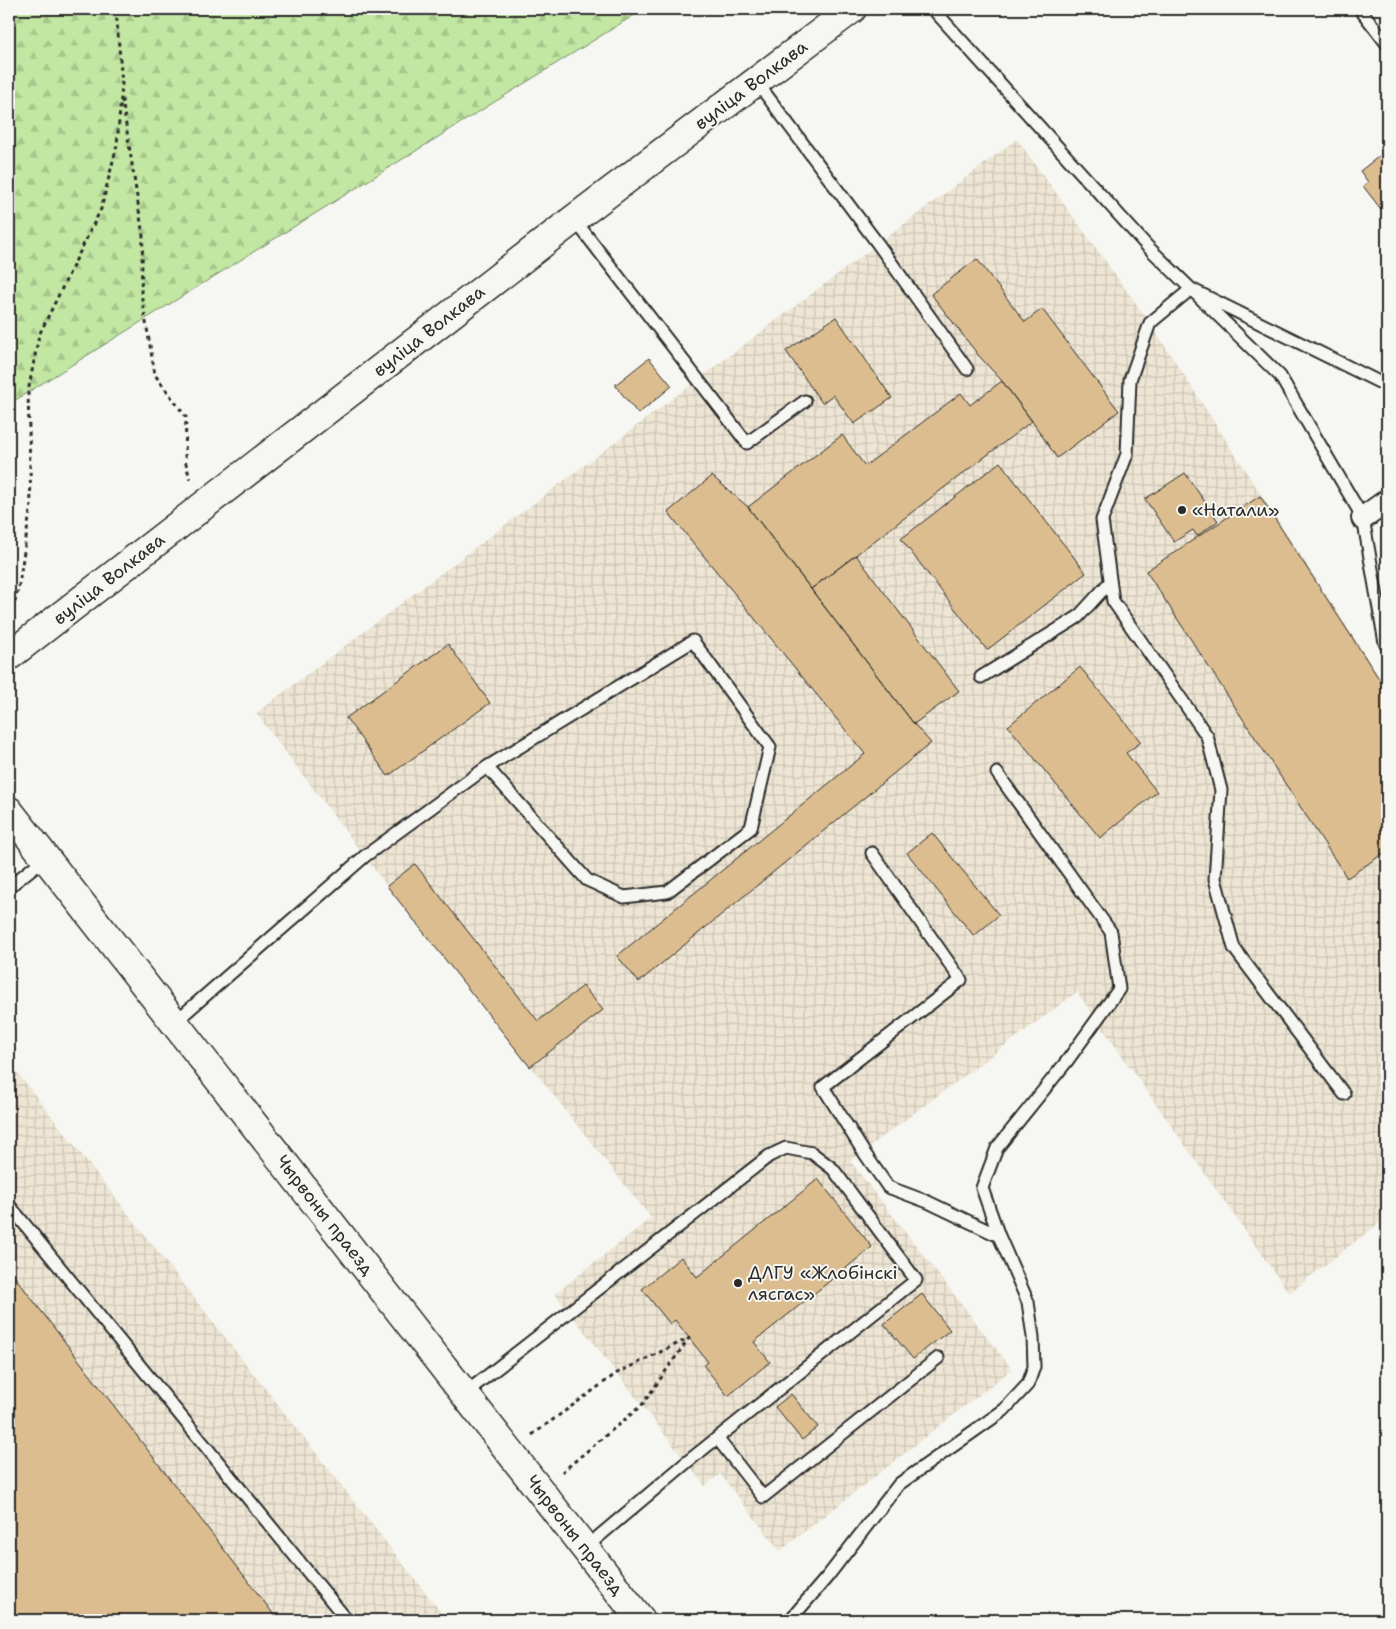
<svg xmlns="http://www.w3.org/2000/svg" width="1396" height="1629" viewBox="0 0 1396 1629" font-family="'Shantell Sans',sans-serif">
	<defs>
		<pattern id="industrial-grid" width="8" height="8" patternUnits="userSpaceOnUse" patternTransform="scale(1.25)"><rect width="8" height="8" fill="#eee5d4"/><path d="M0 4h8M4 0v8" fill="none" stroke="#ccc5b6"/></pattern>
		<pattern id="forest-firs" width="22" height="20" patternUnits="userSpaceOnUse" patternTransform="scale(1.25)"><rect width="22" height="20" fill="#c1e7a2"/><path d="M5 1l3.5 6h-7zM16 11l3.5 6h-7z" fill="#a6c68c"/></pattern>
	</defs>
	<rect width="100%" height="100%" fill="#f6f6f2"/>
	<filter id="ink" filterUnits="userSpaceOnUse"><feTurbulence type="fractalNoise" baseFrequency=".02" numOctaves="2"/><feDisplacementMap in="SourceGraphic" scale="10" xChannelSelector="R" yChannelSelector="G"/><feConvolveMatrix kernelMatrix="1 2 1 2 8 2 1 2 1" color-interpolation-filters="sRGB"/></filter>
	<g filter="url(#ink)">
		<!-- industrial -->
		<path fill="url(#industrial-grid)" d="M1017,139L1150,323L1387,689V1217L1289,1293L1077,992L850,1161L1012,1369L780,1551L720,1474L705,1486L555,1294L651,1218L387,886L256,713Z
			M9,1062L432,1601L447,1620H9Z"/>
		<!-- forest -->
		<path fill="url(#forest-firs)" stroke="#768966" d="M9,9H644L9,404Z"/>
		<!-- building -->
		<path fill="#dcbd8f" stroke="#2b2b2b" d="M1387,150V217L1363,186L1368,182L1360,171Z
			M977,259L1025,322L1042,309L1119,411L1057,458L1032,421L1002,381L979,356L931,294Z
			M836,317L892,398L854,424L833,395L822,403L786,351Z
			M649,358L672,386L638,414L615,385Z
			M1002,381L1032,421L811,589L748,507L842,435L865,466L961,393L970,405Z
			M1000,462L1086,573L987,650L901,539Z
			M1185,473L1218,521L1197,536L1193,530L1174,542L1145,499Z
			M712,476L748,507L914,724L931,743L639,982L617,956L865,754L668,512Z
			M1260,496L1387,691V851L1347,878L1146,571Z
			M856,555L959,691L914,724L811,589Z
			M448,644L490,703L388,776L346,718Z
			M1080,667L1141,742L1126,753L1157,792L1100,838L1008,726Z
			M932,833L999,915L974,936L907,853Z
			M415,864L538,1021L583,986L603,1010L530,1067L387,886Z
			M818,1179L872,1247L754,1342L770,1362L728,1396L704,1366L708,1362L675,1320L670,1324L642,1289L681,1257L697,1277Z
			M9,1269L278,1620H9Z
			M922,1294L950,1330L913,1359L884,1324Z
			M791,1394L818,1427L802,1440L775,1407Z"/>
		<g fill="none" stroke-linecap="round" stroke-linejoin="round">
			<!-- service casing -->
			<g stroke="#2b2b2b" stroke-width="15">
				<path id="service" d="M933,9L1147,246L1280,376L1363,518L1385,643L1387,647
					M1360,9L1387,44
					M756,81L878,244L967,369
					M574,219L747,443L805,401
					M981,677L1078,617L1110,582
					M997,773L1111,932L1119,989L1067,1061L997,1148L982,1188L999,1236
					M9,887L45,858
					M175,1022L365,856L487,767L693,641L770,747L751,828L667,892L624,897L587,880L487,767
					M1344,1094L1234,948L1215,879L1221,790L1207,736L1113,601L1102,520L1127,454L1130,380L1150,323L1191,289L1387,386
					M9,1205L347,1620
					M464,1394L769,1156L786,1148L812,1153L833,1169L916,1280L687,1462L585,1548
					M717,1438L763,1497L938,1358
					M790,1620L828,1576L899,1484L1004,1410L1028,1384L1034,1367L1033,1337L1028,1302L999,1236L928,1202L888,1187L863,1151L823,1087L961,980L872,853"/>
			</g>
			<!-- minor casing -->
			<g stroke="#2b2b2b" stroke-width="26">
				<path id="minor" d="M1363,518L1387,501"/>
			</g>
			<!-- tertiary casing -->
			<g stroke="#2b2b2b" stroke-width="31">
				<path id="tertiary" d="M9,656L574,219L852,9
					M9,811L641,1620"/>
			</g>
			<!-- path -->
			<path stroke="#2b2b2b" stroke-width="3" stroke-dasharray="4 4" stroke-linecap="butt" d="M122,99L143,236L141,293L155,375L186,417L185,460L190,479
				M11,618L19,585L31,505L28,392L39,335L101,209L117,145L122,85L116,9
				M532,1435L617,1373L689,1338L642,1405L562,1472"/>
			<!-- service -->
			<use href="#service" stroke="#f6f6f2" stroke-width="11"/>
			<!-- minor -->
			<use href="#minor" stroke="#f6f6f2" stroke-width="22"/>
			<!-- tertiary -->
			<use href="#tertiary" stroke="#f6f6f2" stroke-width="28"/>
		</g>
	</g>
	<!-- markers -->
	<g fill="#2b2b2b" stroke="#f6f6f2" stroke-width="2">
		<circle cx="1182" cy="510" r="5"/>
		<circle cx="738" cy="1283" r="5"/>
	</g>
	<g text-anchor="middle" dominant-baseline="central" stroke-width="4" stroke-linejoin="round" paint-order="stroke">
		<!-- street labels -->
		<g font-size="18" fill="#2b2b2b" stroke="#f6f6f2">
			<text transform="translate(751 85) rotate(-37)">вуліца Волкава</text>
			<text transform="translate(429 331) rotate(-38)">вуліца Волкава</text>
			<text transform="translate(109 579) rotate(-38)">вуліца Волкава</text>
			<text transform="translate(325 1215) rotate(52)">Чырвоны праезд</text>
			<text transform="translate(575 1535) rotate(52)">Чырвоны праезд</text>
		</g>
		<!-- poi labels -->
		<g font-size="18" fill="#2b2b2b" stroke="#f6f6f2" text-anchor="start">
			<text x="1192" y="510">«Натали»</text>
			<text x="748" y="1273">ДЛГУ «Жлобінскі<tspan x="748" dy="21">лясгас»</tspan></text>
		</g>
	</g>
	<!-- margin -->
	<rect width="1396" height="1629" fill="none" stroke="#f6f6f2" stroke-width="30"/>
	<rect x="15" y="15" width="1366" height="1599" fill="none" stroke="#2b2b2b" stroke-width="2" filter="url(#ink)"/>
</svg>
